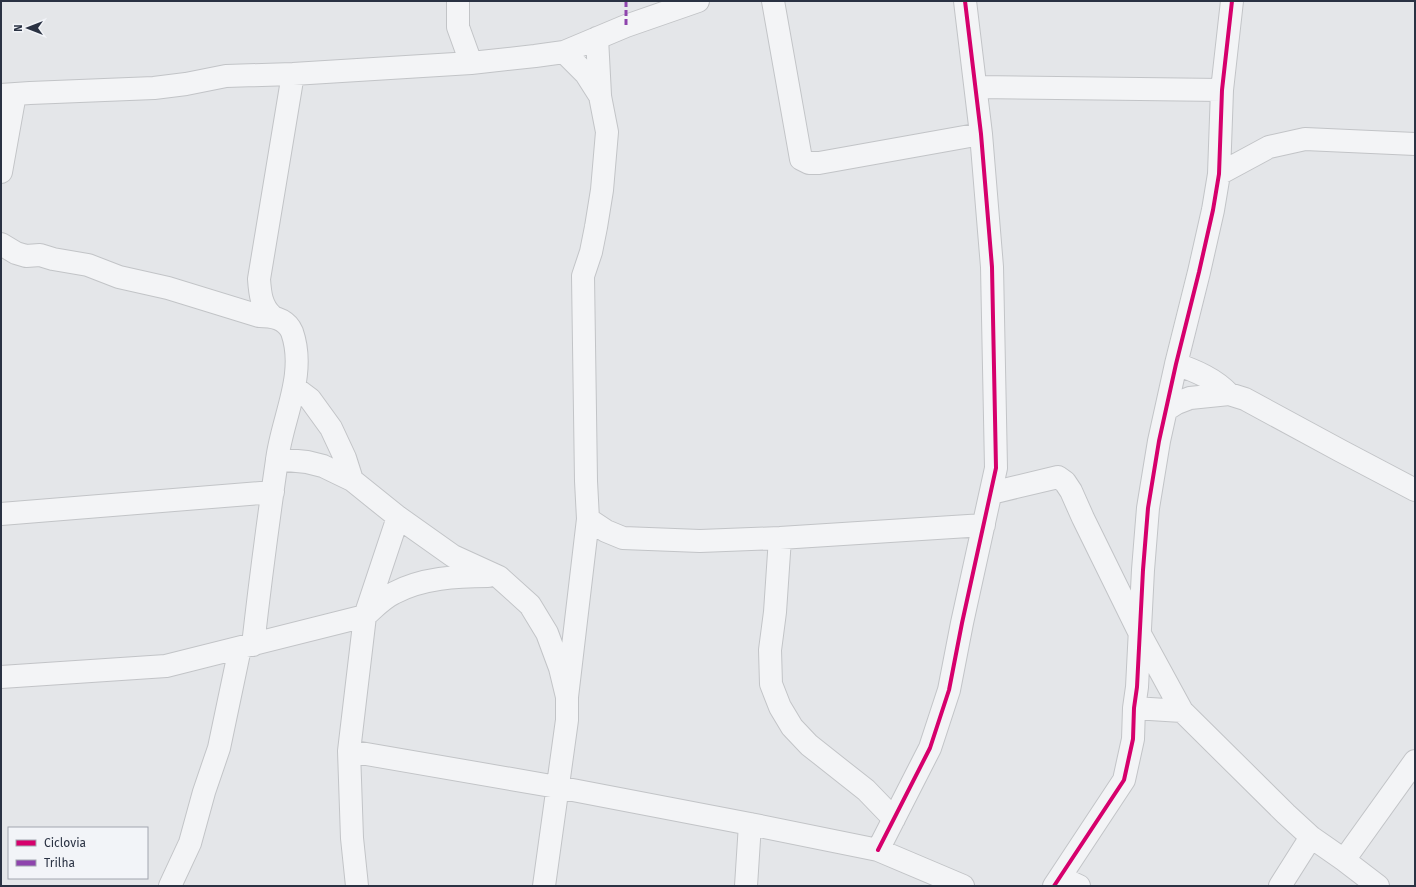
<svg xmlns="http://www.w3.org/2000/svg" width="1416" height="887" viewBox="0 0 1416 887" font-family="'Fira Sans',sans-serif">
	<rect width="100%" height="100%" fill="#e4e6e9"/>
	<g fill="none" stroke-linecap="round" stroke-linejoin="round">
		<!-- minor casing -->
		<g stroke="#c2c4c7" stroke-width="24">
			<path id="minor" d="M458,1V27L471,63
				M773,1L801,159L809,163H819L981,134
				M597,38L600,95
				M564,52L586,74L600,96L607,132L602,190L596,227L591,252L583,276L586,481L588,519L567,697
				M976,87L1222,90
				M1,95L30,93L154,88L186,84L226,76L293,74L471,63L535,56L564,52L626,26L698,1
				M1,172L15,94
				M1219,174L1269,147L1305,139L1415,144
				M1,244L16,253L26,256L40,255L53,259L88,265L119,277L168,288L259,316C272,316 286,318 292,332C307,375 282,418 277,460C268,522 260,583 253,645
				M272,316C261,306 260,293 259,279L293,74
				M1176,364C1196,371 1215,379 1229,394
				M294,387L310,399L331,428L345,458L352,480
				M1166,410L1177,403L1190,398L1229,394L1245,399L1341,451L1415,490
				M277,459L307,462L323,466L352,480L398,517L453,556L499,577L530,605L547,633L560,668L567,697V720L544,886
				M991,493L1058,477L1065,482L1071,491L1083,518L1140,634L1182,711L1286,814L1311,837L1344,860L1378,886
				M1,514L273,492
				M588,519L606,531L623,538L700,541L780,538L984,525
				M780,538L775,612L770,650L771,684L780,707L792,727L809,745L866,790L894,819
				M1,677L166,666L365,616C374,608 383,598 394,593C422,578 457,576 488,576
				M1134,708L1182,711
				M349,751L557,787L750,824L878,850L963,886
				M878,850L930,748L949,690L962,623L996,468L992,267L981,134L965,1
				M1344,860L1415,761
				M1060,877L1079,886
				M170,886L190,843L204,792L219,748L240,648
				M357,886L352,838L349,751L365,616L398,517
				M746,886L750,824
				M1054,886L1124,780L1133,739L1134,708L1137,687L1143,570L1148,508L1159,441L1176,364L1199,272L1213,210L1219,174L1222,90L1232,1
				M1280,886L1311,837"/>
		</g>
		<!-- minor -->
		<use href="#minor" stroke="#f3f4f6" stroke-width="22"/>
		<!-- quiet -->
		<path stroke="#8e44ad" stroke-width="3" stroke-dasharray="6 3" stroke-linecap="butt" d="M626,1V26"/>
		<!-- cycleway casing -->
		<g stroke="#f2f4f8" stroke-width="6">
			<path id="cycleway" d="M878,850L930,748L949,690L962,623L996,468L992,267L981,134L965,1
				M1054,886L1124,780L1133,739L1134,708L1137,687L1143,570L1148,508L1159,441L1176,364L1199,272L1213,210L1219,174L1222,90L1232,1"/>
		</g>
		<!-- cycleway -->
		<use href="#cycleway" stroke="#d6006c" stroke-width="4"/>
	</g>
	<!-- border -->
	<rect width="1416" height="887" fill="none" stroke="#2a3243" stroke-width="4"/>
	<!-- legend -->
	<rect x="8" y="827" width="140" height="52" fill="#f2f4f8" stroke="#a2a6b0"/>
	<rect x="16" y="840" width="20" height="6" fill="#d6006c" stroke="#a2a6b0"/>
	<text x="44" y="847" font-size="12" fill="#2a3243">Ciclovia</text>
	<rect x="16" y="860" width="20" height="6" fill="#8e44ad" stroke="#a2a6b0"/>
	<text x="44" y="867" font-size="12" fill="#2a3243">Trilha</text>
	<!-- north arrow -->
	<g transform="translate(28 28) rotate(270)" stroke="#f2f4f8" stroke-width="3" paint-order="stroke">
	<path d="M0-3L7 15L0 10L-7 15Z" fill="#2a3243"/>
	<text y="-6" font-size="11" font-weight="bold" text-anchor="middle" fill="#2a3243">N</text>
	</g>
</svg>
